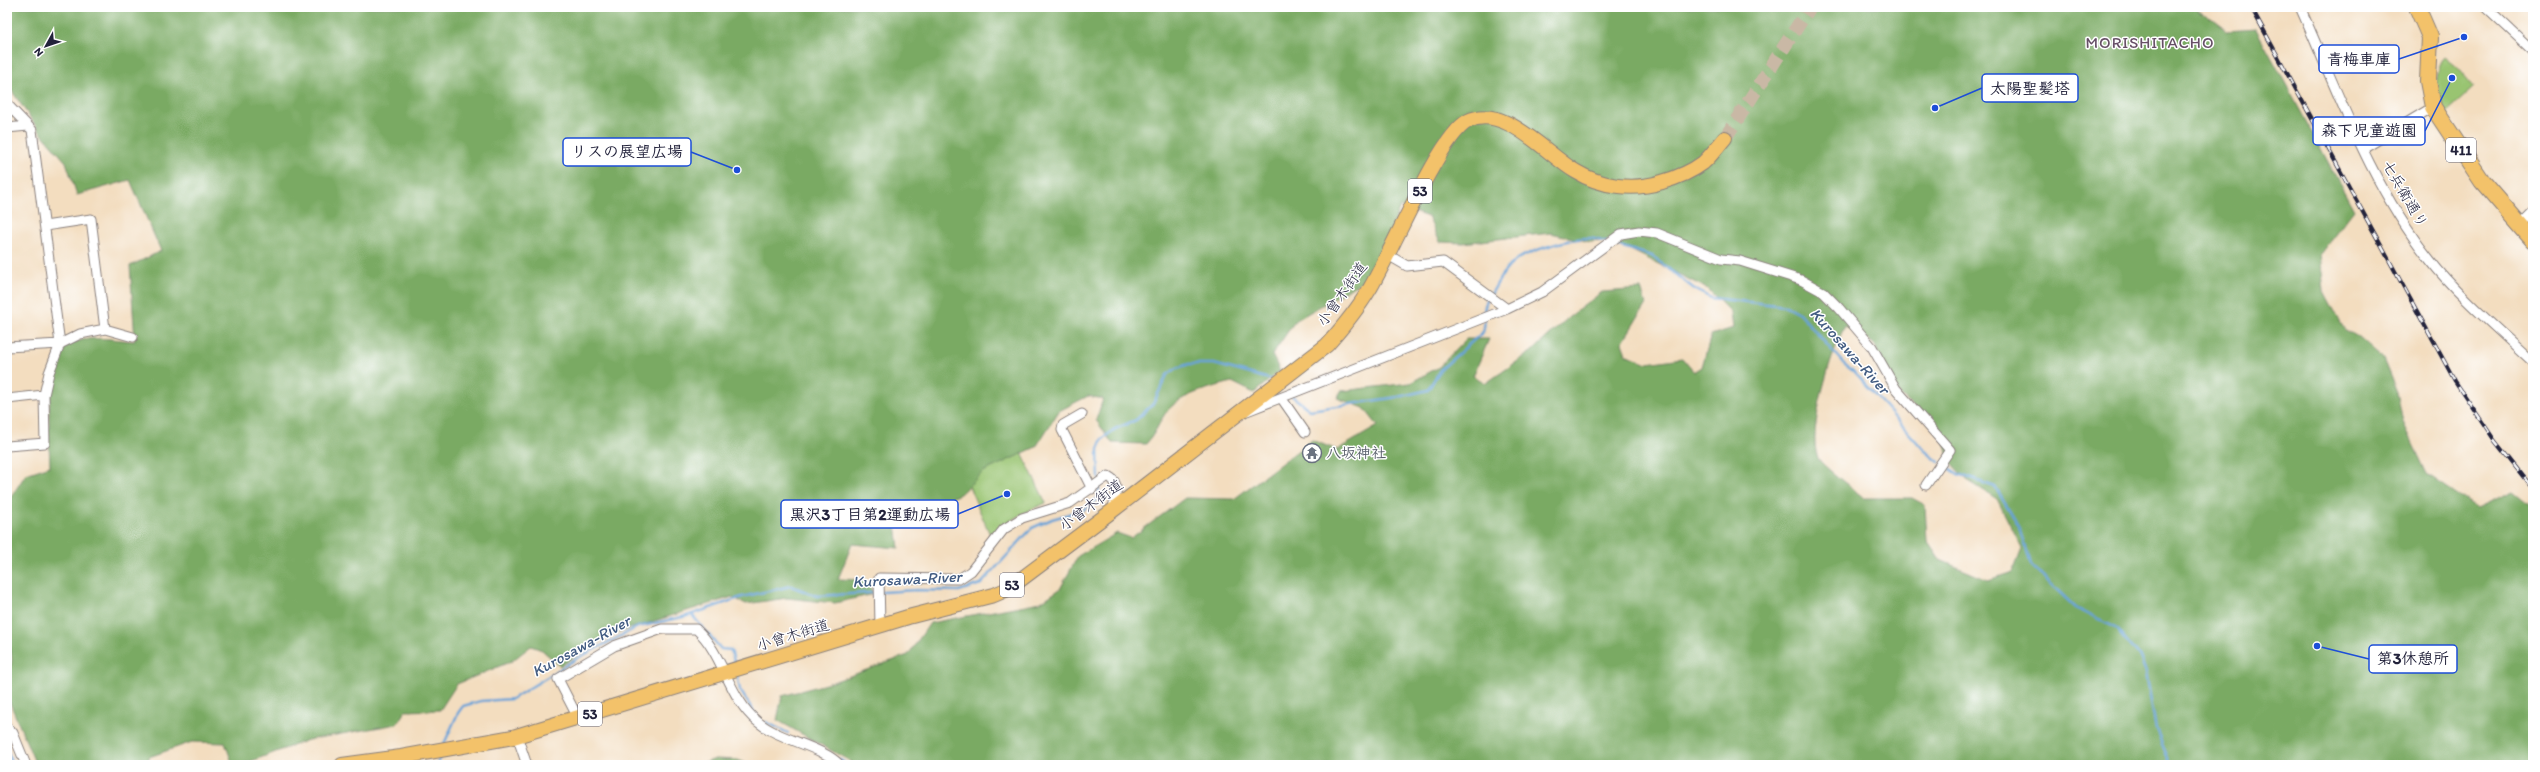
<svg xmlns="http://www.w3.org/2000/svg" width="2540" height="772" viewBox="0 0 2540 772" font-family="Itim,'Klee One',sans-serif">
	<rect width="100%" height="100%" fill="#fff"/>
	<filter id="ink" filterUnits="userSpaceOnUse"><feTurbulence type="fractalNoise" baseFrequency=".025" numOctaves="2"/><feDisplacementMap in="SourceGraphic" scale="8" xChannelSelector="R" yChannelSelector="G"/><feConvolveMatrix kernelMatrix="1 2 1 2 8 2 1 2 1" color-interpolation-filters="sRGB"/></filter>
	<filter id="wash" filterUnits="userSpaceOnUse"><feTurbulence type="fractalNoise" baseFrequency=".012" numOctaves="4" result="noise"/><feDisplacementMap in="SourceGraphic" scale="16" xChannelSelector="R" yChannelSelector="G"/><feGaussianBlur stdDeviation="0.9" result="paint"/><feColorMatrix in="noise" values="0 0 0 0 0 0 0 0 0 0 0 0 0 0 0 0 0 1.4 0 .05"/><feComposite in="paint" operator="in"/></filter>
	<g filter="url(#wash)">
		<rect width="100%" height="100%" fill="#f3ddbf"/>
		<!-- green -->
		<path fill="#99c471" stroke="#5e7356" d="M2445,57L2457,67L2474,87L2446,113C2443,108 2438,102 2437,96C2435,86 2437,64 2445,57Z
			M1020,449L1046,503C1024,512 1008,520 991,537L968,484L988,464Z"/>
		<!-- forest -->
		<path fill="#7aaa63" stroke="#4e664f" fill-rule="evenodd" d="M7,7H2195L2227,31L2256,29L2354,210L2320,254L2324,291L2344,329L2358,337L2383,359L2397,393L2403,423L2427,474L2477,508L2513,491L2533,507V765H857L777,720L782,696L833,682L908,655L930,623L1041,602L1060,589L1078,556L1117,533L1131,538L1185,498L1234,499L1312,440L1337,450L1378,426L1364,408L1337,398L1341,391L1410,383L1439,367L1466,339H1489L1473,376L1486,383L1531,352L1569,317L1602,292L1641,289L1646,304L1622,343L1626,354L1647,363L1682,358L1694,372L1702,367L1711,335L1733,328L1731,313L1708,289L1611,240L1590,242L1551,233L1463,243L1440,242L1428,217L1400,207L1373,275L1295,321L1272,355L1280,371L1254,393L1232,382C1211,388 1183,393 1168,410C1160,419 1157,432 1146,444L1112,443L1096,420L1103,399L1088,396L1059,411L1036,447L983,472L960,494L912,514L896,524L899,548L852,544L838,579L866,580L874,594L835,603L787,598L746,604L732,597L609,635L560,666L542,650L531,646L512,661L457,684L440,710L405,711L397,724L308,740L241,765H233L225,743L192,742L149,757L147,765H36L7,696V679L12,660L7,625V503L26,474L50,466C49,442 44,358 68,345C88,334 114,340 135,341L130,266L161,251L130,180L77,195L66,162L40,132L7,84ZM1845,326L1875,345L1891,387L1942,432L1949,461L1967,480L1997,499L2022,549L2013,572L1988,580L1940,560L1927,541L1925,505L1912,498H1864C1856,491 1822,466 1818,458C1806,433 1832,350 1845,326Z
			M715,759L738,760L751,765H700Z"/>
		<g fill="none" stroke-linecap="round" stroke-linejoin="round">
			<!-- stream -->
			<path stroke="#68a3d8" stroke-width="2.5" d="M1613,244L1652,256L1697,291L1711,298L1786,306L1799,313L1844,364L1853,371L1924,450L1939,462
				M1491,294C1498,283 1503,270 1514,262C1527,251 1571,238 1588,238C1594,238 1600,241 1606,242
				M1292,396L1310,410L1398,397L1428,390L1440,370L1483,332C1487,321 1481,309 1488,298
				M1943,464L1958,474L1995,487L2021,530L2031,565L2076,608L2117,629L2139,656L2146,672L2156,730L2171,765
				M1099,479L1098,449L1102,439L1115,429L1136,420L1153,404L1167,375L1177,368L1189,364H1214L1273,380
				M692,615L721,649L731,650L735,665
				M737,674L740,690L754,712
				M766,722L788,733
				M444,744L458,713L463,706L481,701L512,699L576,659L638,627L687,616L742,597L791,586L817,596L916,590L959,591L981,584L1032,528L1052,519L1083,510L1098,498L1099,486
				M7,749L12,765
				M839,759L848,765
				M437,765L440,755"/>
		</g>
	</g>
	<g filter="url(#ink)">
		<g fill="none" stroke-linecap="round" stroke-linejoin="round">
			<!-- primary-tunnel -->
			<path stroke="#c9b8a5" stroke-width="14" stroke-dasharray="14 7" stroke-linecap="butt" d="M1725,138L1810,7"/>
			<!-- street casing -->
			<g stroke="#8a807d" stroke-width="11">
				<path id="street" d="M2300,7C2338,92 2371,186 2430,260C2457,295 2500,331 2533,362
					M2486,7L2533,51
					M7,104L32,130L60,344L7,347
					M7,128L28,126
					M2363,149L2433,107
					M2520,225L2533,212
					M45,226L91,219L105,329
					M1388,255L1407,266L1443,262L1507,309
					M7,399L44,395
					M1282,399L1305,432
					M1247,411L1507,309L1542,292L1621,234L1639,231L1657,233L1721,259L1740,261L1801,280L1823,292L1839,308L1872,347L1896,389L1950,450L1926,485
					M1082,414L1063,425L1062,430L1092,489
					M7,446L45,443L44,395L49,373L60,344L80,334L105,329L133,337
					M880,626L879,578L959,579L971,571L1004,529L1022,518L1070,503L1108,476C1122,483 1115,499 1112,511
					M578,718L558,679L614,646L662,629H696C724,654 728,698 758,722C779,740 822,746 840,765
					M7,727L13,733L26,765
					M517,736L527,765"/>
			</g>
			<!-- primary casing -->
			<g stroke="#8a807d" stroke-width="16">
				<path id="primary" d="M342,765L401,757L513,737L908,617L994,595L1008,589L1112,511L1327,345C1343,327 1357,310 1369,290C1390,256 1439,136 1468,121C1504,103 1546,154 1575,171C1601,187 1633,191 1662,182C1676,178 1691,172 1703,163C1711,156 1718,146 1725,138"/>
			</g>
			<!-- highway casing -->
			<g stroke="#8a807d" stroke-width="18">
				<path id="highway" d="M2417,7L2430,37L2428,81L2433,107L2482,181L2533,240"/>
			</g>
			<!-- street -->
			<use href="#street" stroke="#fff" stroke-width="9"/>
			<!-- primary -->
			<use href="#primary" stroke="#f3c26a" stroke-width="14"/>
			<!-- highway -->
			<use href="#highway" stroke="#f3c26a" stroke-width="16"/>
			<!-- rail casing -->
			<g stroke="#22223b" stroke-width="4">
				<path id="rail" d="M2251,7L2455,381L2495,441L2533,489"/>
			</g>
			<!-- rail -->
			<use href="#rail" stroke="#fff" stroke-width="2.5" stroke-dasharray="8" stroke-linecap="butt"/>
		</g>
	</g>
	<!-- icons -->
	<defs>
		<g id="temple-ring" transform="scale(1)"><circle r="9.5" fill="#fff" stroke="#6b7280" stroke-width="1.5"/><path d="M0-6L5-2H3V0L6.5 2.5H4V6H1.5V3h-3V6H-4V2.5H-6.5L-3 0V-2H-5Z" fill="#6b7280"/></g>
	</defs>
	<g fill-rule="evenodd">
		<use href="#temple-ring" x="1312" y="453"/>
	</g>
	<g text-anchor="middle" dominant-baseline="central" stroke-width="3" stroke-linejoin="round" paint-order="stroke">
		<!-- shield labels -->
		<g fill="#fff" stroke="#646476" stroke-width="1">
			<rect x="2446" y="138" width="30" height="24" rx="3"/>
			<rect x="1408" y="179" width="24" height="24" rx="3"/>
			<rect x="1000" y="573" width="24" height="24" rx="3"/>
			<rect x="578" y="702" width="24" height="24" rx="3"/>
		</g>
		<g font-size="14" font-weight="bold" fill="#22223b">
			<text x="2461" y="150">411</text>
			<text x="1420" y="191">53</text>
			<text x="1012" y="585">53</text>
			<text x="590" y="714">53</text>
		</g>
		<!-- street labels -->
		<g font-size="15" fill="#22223b" stroke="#fff">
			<text transform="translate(2405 194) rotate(60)">七兵衛通り</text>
			<text transform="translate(1342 294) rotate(-55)">小曾木街道</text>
			<text transform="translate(1091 505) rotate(-37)">小曾木街道</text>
			<text transform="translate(793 635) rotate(-17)">小曾木街道</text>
		</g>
		<!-- worship labels -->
		<g font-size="15" font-weight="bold" fill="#5b616d" stroke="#fff" text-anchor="start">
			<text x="1326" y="453">八坂神社</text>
		</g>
		<!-- neighbourhood labels -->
		<g font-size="16" letter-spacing="1" fill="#674f67" stroke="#fff">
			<text x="2150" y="42">MORISHITACHO</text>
		</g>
		<!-- water labels -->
		<g font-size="16" font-style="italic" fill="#425c82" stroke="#fff">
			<text transform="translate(1850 351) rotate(48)">Kurosawa-River</text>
			<text transform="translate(907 579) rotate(-3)">Kurosawa-River</text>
			<text transform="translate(581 646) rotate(-29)">Kurosawa-River</text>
		</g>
	</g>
	<!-- callouts -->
	<path fill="none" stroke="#1d4ed8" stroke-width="1.5" d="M2464 37L2399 59M1935 108L1982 88M2452 78L2425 131M737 170L691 152M1007 494L958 514M2317 646L2369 659"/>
	<g fill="#1d4ed8" stroke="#fff" stroke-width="1.5">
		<circle cx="2464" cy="37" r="4"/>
		<circle cx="1935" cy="108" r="4"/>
		<circle cx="2452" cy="78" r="4"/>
		<circle cx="737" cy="170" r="4"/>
		<circle cx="1007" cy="494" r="4"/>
		<circle cx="2317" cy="646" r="4"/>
	</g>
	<g fill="#fff" stroke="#1d4ed8" stroke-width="1.5">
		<rect x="2319" y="45" width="80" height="28" rx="4"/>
		<rect x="1982" y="74" width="96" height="28" rx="4"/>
		<rect x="2313" y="117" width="112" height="28" rx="4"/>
		<rect x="563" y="138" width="128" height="28" rx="4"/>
		<rect x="781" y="500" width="177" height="28" rx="4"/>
		<rect x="2369" y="645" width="88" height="28" rx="4"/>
	</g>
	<g font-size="16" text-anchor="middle" font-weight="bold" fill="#22223b">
		<text x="2359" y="65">青梅車庫</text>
		<text x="2030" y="94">太陽聖髪塔</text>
		<text x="2369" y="136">森下児童遊園</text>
		<text x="627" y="157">リスの展望広場</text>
		<text x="870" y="520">黒沢3丁目第2運動広場</text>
		<text x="2413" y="664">第3休憩所</text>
	</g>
	<!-- margin -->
	<rect width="2540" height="772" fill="none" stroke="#fff" stroke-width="24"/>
	<!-- north arrow -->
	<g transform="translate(46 46) rotate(230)" stroke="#ffffff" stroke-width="3" paint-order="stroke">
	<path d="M0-3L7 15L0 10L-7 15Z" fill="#22223b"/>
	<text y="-6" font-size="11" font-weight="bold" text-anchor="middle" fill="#22223b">N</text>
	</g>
</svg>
